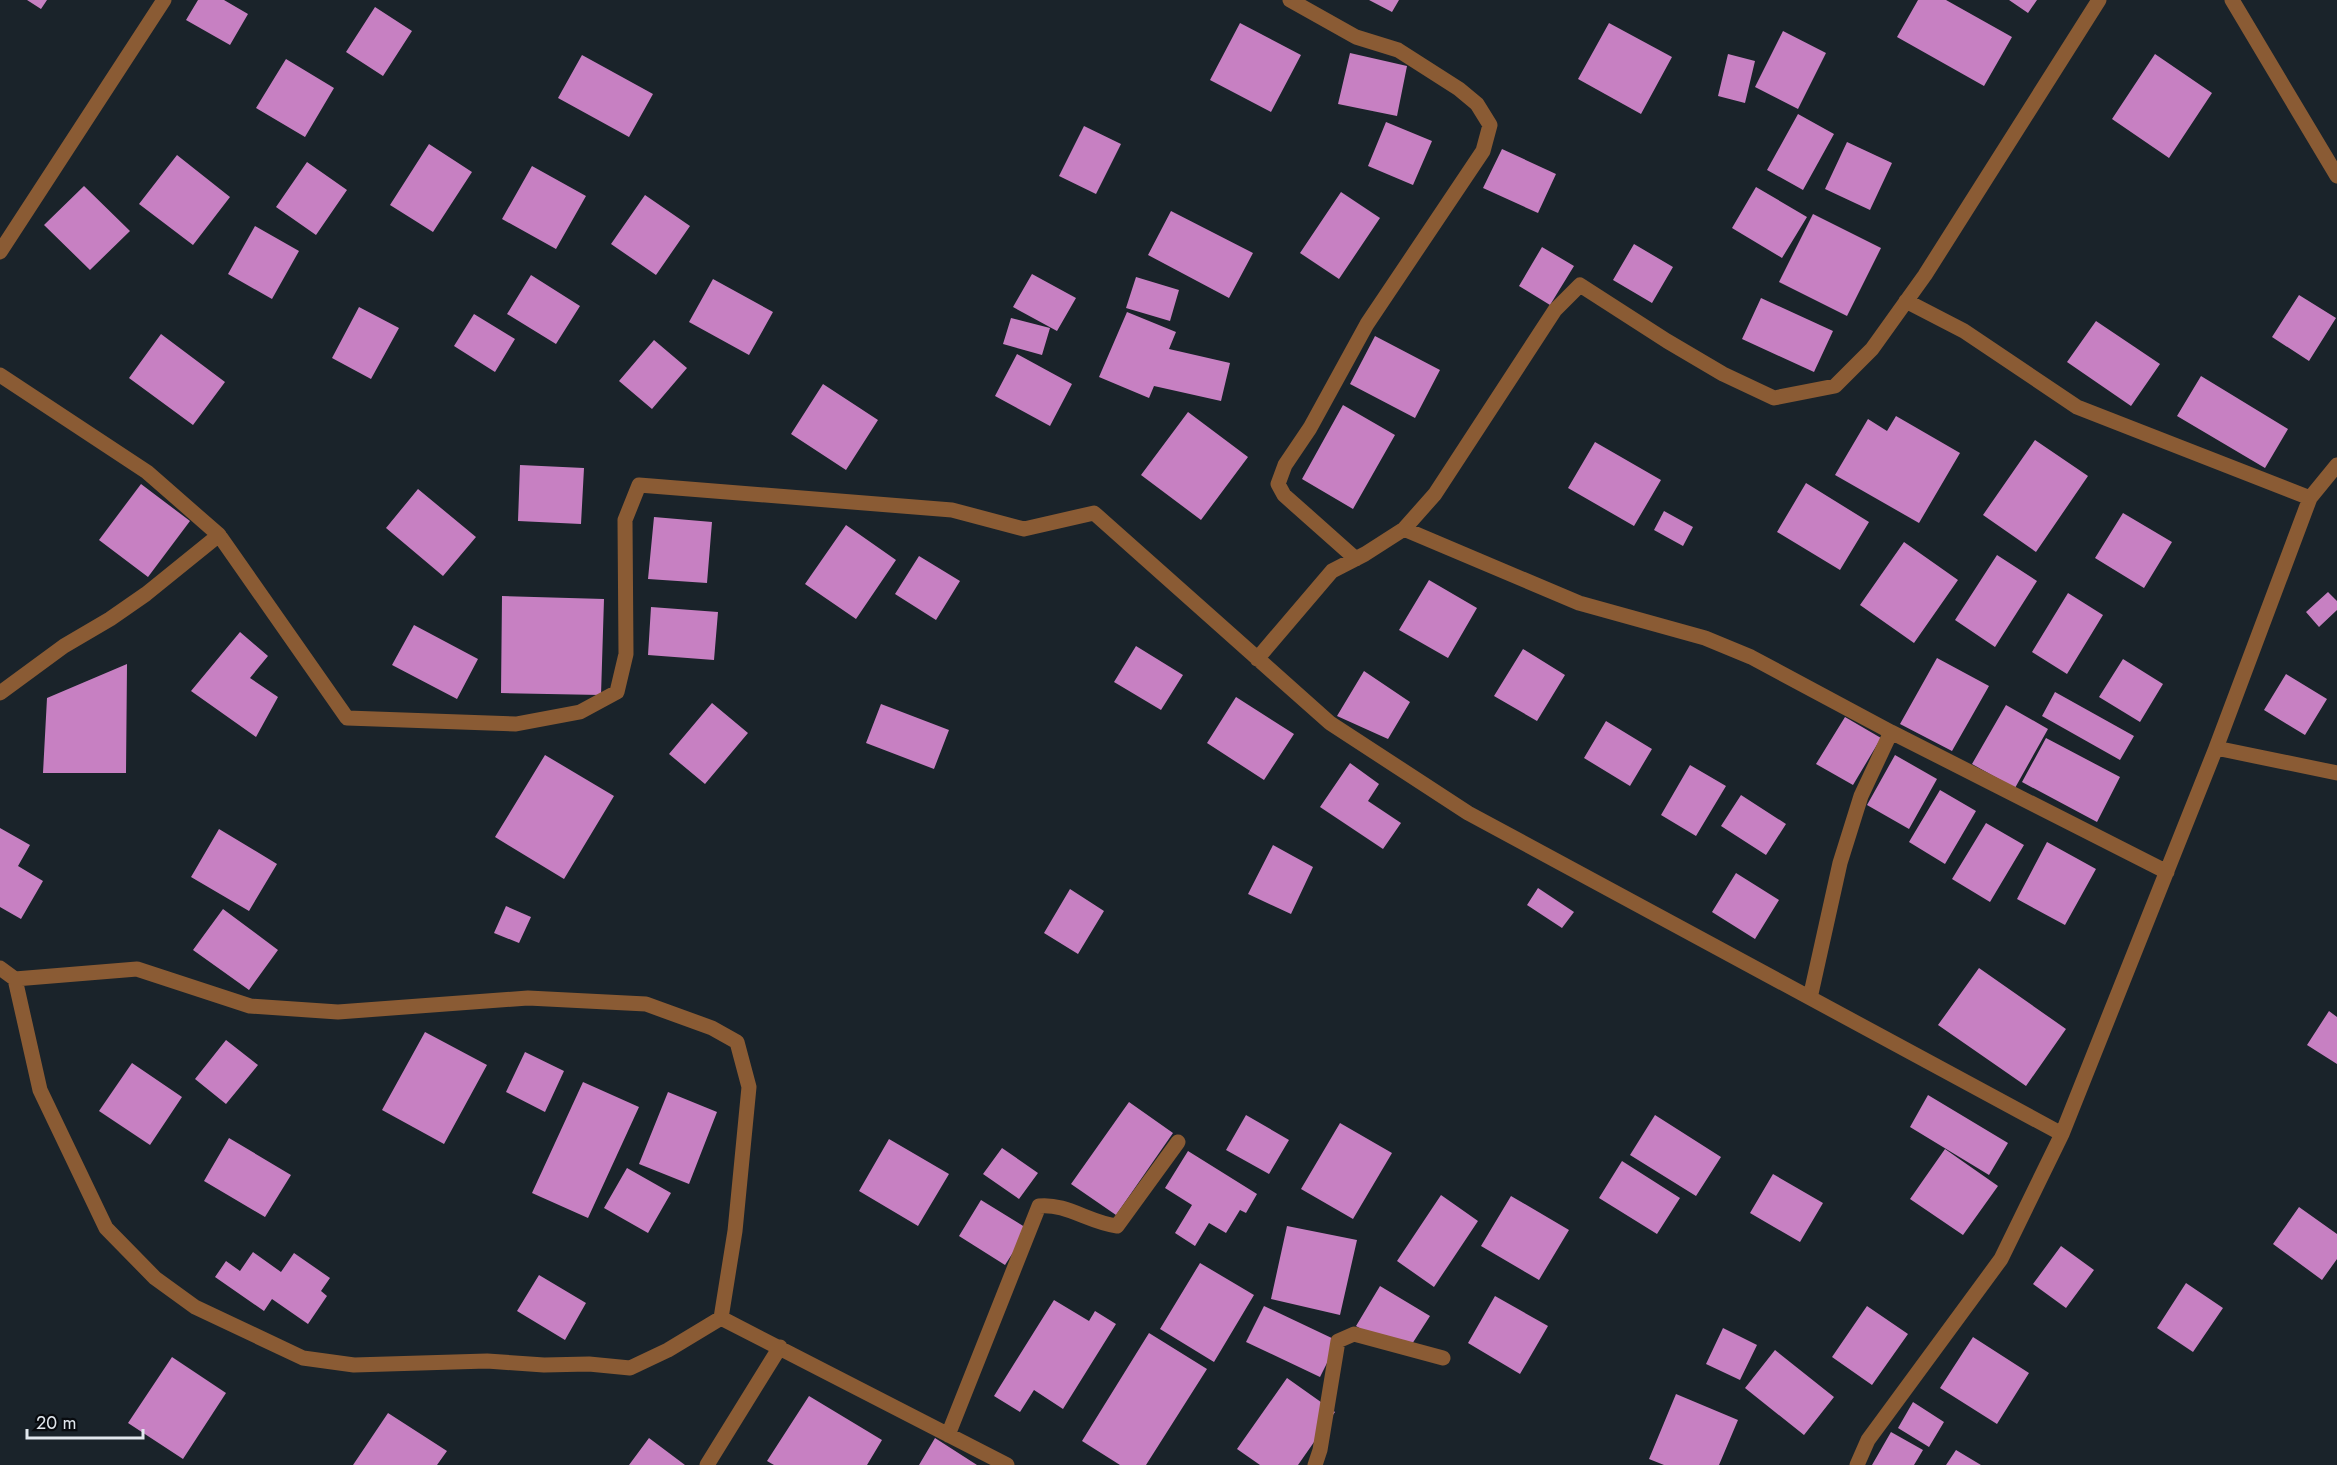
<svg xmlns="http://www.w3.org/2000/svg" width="2337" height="1465" viewBox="0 0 2337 1465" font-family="Jost,sans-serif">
	<rect width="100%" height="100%" fill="#1a232a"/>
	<!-- building -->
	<path fill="#c780c2" d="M27,0H47L41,9Z
		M198,0H224L248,14L230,45L186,20Z
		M1369,0H1399L1392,12Z
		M1918,0H1946L2012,37L1984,86L1897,37Z
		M2009,0H2037L2028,13Z
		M375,7L412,31L383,76L346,52Z
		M1240,23L1301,55L1271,112L1210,80Z
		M1609,23L1672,57L1641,114L1578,79Z
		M1783,31L1826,53L1798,109L1755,87Z
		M1350,53L1407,66L1397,116L1338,104Z
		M1728,54L1755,61L1745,103L1718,96Z
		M2155,54L2212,93L2169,158L2112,119Z
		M582,55L653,94L629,137L558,98Z
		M286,59L334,88L305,137L256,108Z
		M1798,114L1834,134L1803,190L1767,170Z
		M1386,122L1432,141L1413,185L1368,166Z
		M1084,126L1121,144L1096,194L1059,176Z
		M1847,142L1892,163L1870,210L1825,189Z
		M429,144L472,172L433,232L390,205Z
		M1502,149L1556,174L1538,213L1483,188Z
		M177,155L230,197L193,245L139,204Z
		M307,162L347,190L316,235L276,207Z
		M532,166L586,196L556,249L502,219Z
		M84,186L130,231L90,270L44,225Z
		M1756,187L1807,217L1782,258L1732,228Z
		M1341,192L1380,218L1339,279L1300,253Z
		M645,195L690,226L656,275L611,244Z
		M1171,211L1253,253L1229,298L1148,255Z
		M1813,214L1881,248L1847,316L1779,282Z
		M255,226L299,251L272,299L228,274Z
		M1634,244L1673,267L1652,303L1613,280Z
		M1542,247L1574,266L1550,305L1519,286Z
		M1032,274L1076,298L1057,331L1013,307Z
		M531,275L580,306L556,344L507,314Z
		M1136,277L1179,290L1170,321L1126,308Z
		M713,279L773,312L749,355L689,322Z
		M2299,295L2336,318L2309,361L2272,337Z
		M1761,298L1833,331L1814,372L1742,339Z
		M359,307L399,328L371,379L332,358Z
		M1127,312L1176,332L1169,349L1230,363L1221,401L1154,386L1149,398L1099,377Z
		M474,314L515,339L495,372L454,346Z
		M1011,318L1050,328L1042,355L1003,344Z
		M2096,321L2160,364L2131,406L2067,362Z
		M161,334L225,382L193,425L129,378Z
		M1375,336L1440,370L1415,418L1350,384Z
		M654,340L687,368L652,409L619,381Z
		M1017,354L1072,384L1050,426L995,396Z
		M2201,376L2288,429L2265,468L2177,416Z
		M823,384L878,420L846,470L791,434Z
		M1343,405L1395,435L1353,509L1302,479Z
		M1188,412L1248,457L1201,520L1141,475Z
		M1896,416L1960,453L1919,523L1835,475L1868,419L1887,431Z
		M2035,440L2088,476L2036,552L1983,515Z
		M1595,442L1661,480L1634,526L1568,488Z
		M520,465L584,468L581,524L518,521Z
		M1806,483L1869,522L1840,570L1777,532Z
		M141,484L190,521L148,577L99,540Z
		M418,489L476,537L443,576L386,528Z
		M1664,511L1693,527L1683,546L1654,530Z
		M2123,513L2172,542L2144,588L2095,558Z
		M654,517L712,522L707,583L648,579Z
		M846,525L896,560L856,619L805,584Z
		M1904,542L1958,580L1914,643L1860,605Z
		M1997,555L2037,581L1995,647L1955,620Z
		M919,556L960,581L936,620L895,594Z
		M1429,580L1477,608L1448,658L1399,630Z
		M2328,592L2337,601V610L2319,627L2306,612Z
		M2068,593L2103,615L2067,674L2032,652Z
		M502,596L604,599L601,695L501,693Z
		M651,607L718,612L714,660L648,655Z
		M414,625L478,659L457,699L392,665Z
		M240,632L268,656L250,678L278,697L256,737L191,691Z
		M1136,646L1183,675L1161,710L1114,682Z
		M1523,649L1565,675L1537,721L1494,696Z
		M1937,658L1989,686L1952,751L1900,724Z
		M2123,659L2163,684L2140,722L2099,697Z
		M127,664L126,773H43L47,698Z
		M1364,671L1410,702L1388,739L1337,716Z
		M2286,674L2327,699L2305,735L2264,710Z
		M2055,692L2134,736L2120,760L2042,716Z
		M1236,697L1294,734L1264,780L1207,743Z
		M712,703L748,733L705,784L669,754Z
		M881,704L949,730L934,769L866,743Z
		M2006,705L2048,729L2015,788L1972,764Z
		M1845,717L1881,738L1853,785L1816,764Z
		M1606,721L1652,749L1630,786L1584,758Z
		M2046,738L2120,777L2097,822L2022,782Z
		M545,755L614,796L564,879L495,837Z
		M1895,755L1937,779L1909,829L1867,805Z
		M1350,763L1379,784L1368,801L1401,823L1383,849L1320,807Z
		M1690,765L1726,786L1696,836L1661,815Z
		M1940,790L1976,811L1945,864L1909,842Z
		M1741,795L1786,824L1766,855L1721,826Z
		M1986,823L2024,845L1990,902L1952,879Z
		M0,828L30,845L18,866L43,881L21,919L0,907Z
		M219,829L277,864L249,911L191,877Z
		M2047,842L2096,869L2065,925L2017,899Z
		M1273,845L1313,867L1291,914L1248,894Z
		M1736,873L1779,900L1755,939L1712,912Z
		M1538,888L1574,912L1562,928L1527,905Z
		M1070,889L1104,911L1078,954L1044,933Z
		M506,906L531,917L519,943L494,933Z
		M223,909L278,950L249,990L193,950Z
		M1979,968L2066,1029L2026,1086L1938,1025Z
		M2329,1011L2337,1017V1064L2307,1045Z
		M425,1032L487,1065L444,1144L382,1110Z
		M226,1040L258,1065L226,1104L195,1079Z
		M525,1052L564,1071L545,1112L506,1092Z
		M132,1063L182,1097L150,1145L99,1111Z
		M583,1082L639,1107L588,1218L532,1193Z
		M668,1092L717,1112L689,1184L639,1164Z
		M1928,1095L2008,1143L1989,1175L1910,1127Z
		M1129,1102L1173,1133L1116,1215L1071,1184Z
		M1246,1115L1289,1140L1269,1174L1226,1150Z
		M1655,1115L1721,1157L1696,1196L1630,1155Z
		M1340,1123L1392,1153L1353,1219L1301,1189Z
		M229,1138L291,1175L265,1217L204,1181Z
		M889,1139L949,1174L918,1226L859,1191Z
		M1002,1148L1038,1173L1019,1199L983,1174Z
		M1945,1149L1998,1186L1963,1235L1910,1199Z
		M1188,1151L1257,1194L1246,1213L1240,1210L1226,1233L1209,1223L1195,1246L1175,1233L1192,1205L1165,1188Z
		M1622,1161L1680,1198L1657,1234L1599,1198Z
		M627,1168L671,1193L648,1233L604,1208Z
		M1773,1174L1823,1203L1800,1242L1750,1213Z
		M1441,1195L1478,1221L1434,1287L1397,1261Z
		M1511,1196L1569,1230L1539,1280L1481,1246Z
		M981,1200L1028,1229L1005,1265L959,1236Z
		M2299,1207L2337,1234V1259L2322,1280L2273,1244Z
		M1287,1226L1357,1240L1340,1315L1271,1299Z
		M2061,1246L2094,1270L2066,1308L2033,1284Z
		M253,1252L281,1272L294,1253L330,1278L321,1291L327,1296L308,1324L272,1299L264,1311L215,1277L226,1261L240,1271Z
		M1200,1263L1254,1295L1214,1362L1160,1329Z
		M539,1275L586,1303L565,1340L517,1311Z
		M2186,1283L2223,1308L2193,1352L2157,1328Z
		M1380,1286L1430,1316L1405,1355L1356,1326Z
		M1495,1296L1548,1326L1520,1374L1468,1343Z
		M1054,1300L1089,1321L1095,1311L1116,1324L1063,1409L1034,1390L1020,1412L994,1396Z
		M1264,1306L1338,1341L1320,1377L1246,1342Z
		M1867,1306L1908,1334L1872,1385L1832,1357Z
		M1723,1328L1757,1345L1740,1380L1706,1364Z
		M1149,1333L1207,1369L1146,1465H1120L1082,1441Z
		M1973,1337L2029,1373L1997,1424L1940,1388Z
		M1775,1350L1834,1397L1804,1435L1745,1388Z
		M172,1357L226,1393L183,1459L128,1423Z
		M1287,1378L1335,1412L1298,1465H1260L1237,1449Z
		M1676,1394L1738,1420L1719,1465H1664L1649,1459Z
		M809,1396L882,1440L867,1465H774L767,1461Z
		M1913,1402L1944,1422L1929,1447L1898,1428Z
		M388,1413L447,1451L437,1465H353Z
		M1891,1432L1923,1450L1914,1465H1872Z
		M649,1438L685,1465H629Z
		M935,1438L977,1465H919Z
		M1956,1450L1981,1465H1946Z"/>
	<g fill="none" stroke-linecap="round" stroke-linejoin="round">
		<!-- minor -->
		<path stroke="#8a5b34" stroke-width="15" d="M1290,0L1356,37L1398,50L1459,89L1477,104L1490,125L1483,151L1367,324L1310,428L1285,465L1278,484L1284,495L1356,559
			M2232,0L2337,176
			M0,252L164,0
			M1906,301L1964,331L2077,407L2310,498
			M0,375L147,472L219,535L146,594L110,619L64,646L0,693
			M2337,465L2310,498L2216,748L2337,773
			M1404,529L1579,603L1705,638L1751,657L1891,732
			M219,535L347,718L516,724L580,712L617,692L626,654L625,520L639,485L952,510L1024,529L1094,513L1330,723L1468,813L2062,1134
			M1257,659L1332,571L1365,554L1404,529L1435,494L1555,310L1580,285L1667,341L1723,374L1774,398L1835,386L1872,349L1925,275L2099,0
			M0,968L15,979L137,969L250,1006L338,1012L528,998L646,1004L712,1028L737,1042L749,1087L735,1231L721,1318L1007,1465
			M15,979L40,1090L106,1228L155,1278L195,1307L303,1358L354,1365L487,1361L544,1365L589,1364L630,1368L668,1350L721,1318
			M1810,998L1840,863L1861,796L1891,732L2167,872
			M948,1435L1039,1206C1066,1203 1090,1223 1117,1226L1178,1142
			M707,1465L780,1347
			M1315,1465L1320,1450L1338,1341L1354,1334L1443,1358
			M1857,1465L1868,1440L2001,1259L2062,1134L2216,748"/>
	</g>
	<!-- scale -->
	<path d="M27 1429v9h116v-9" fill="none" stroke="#e1e7ed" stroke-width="3"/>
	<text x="36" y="1429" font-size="18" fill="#e1e7ed" stroke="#080b0f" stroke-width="4.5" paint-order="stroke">20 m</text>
</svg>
